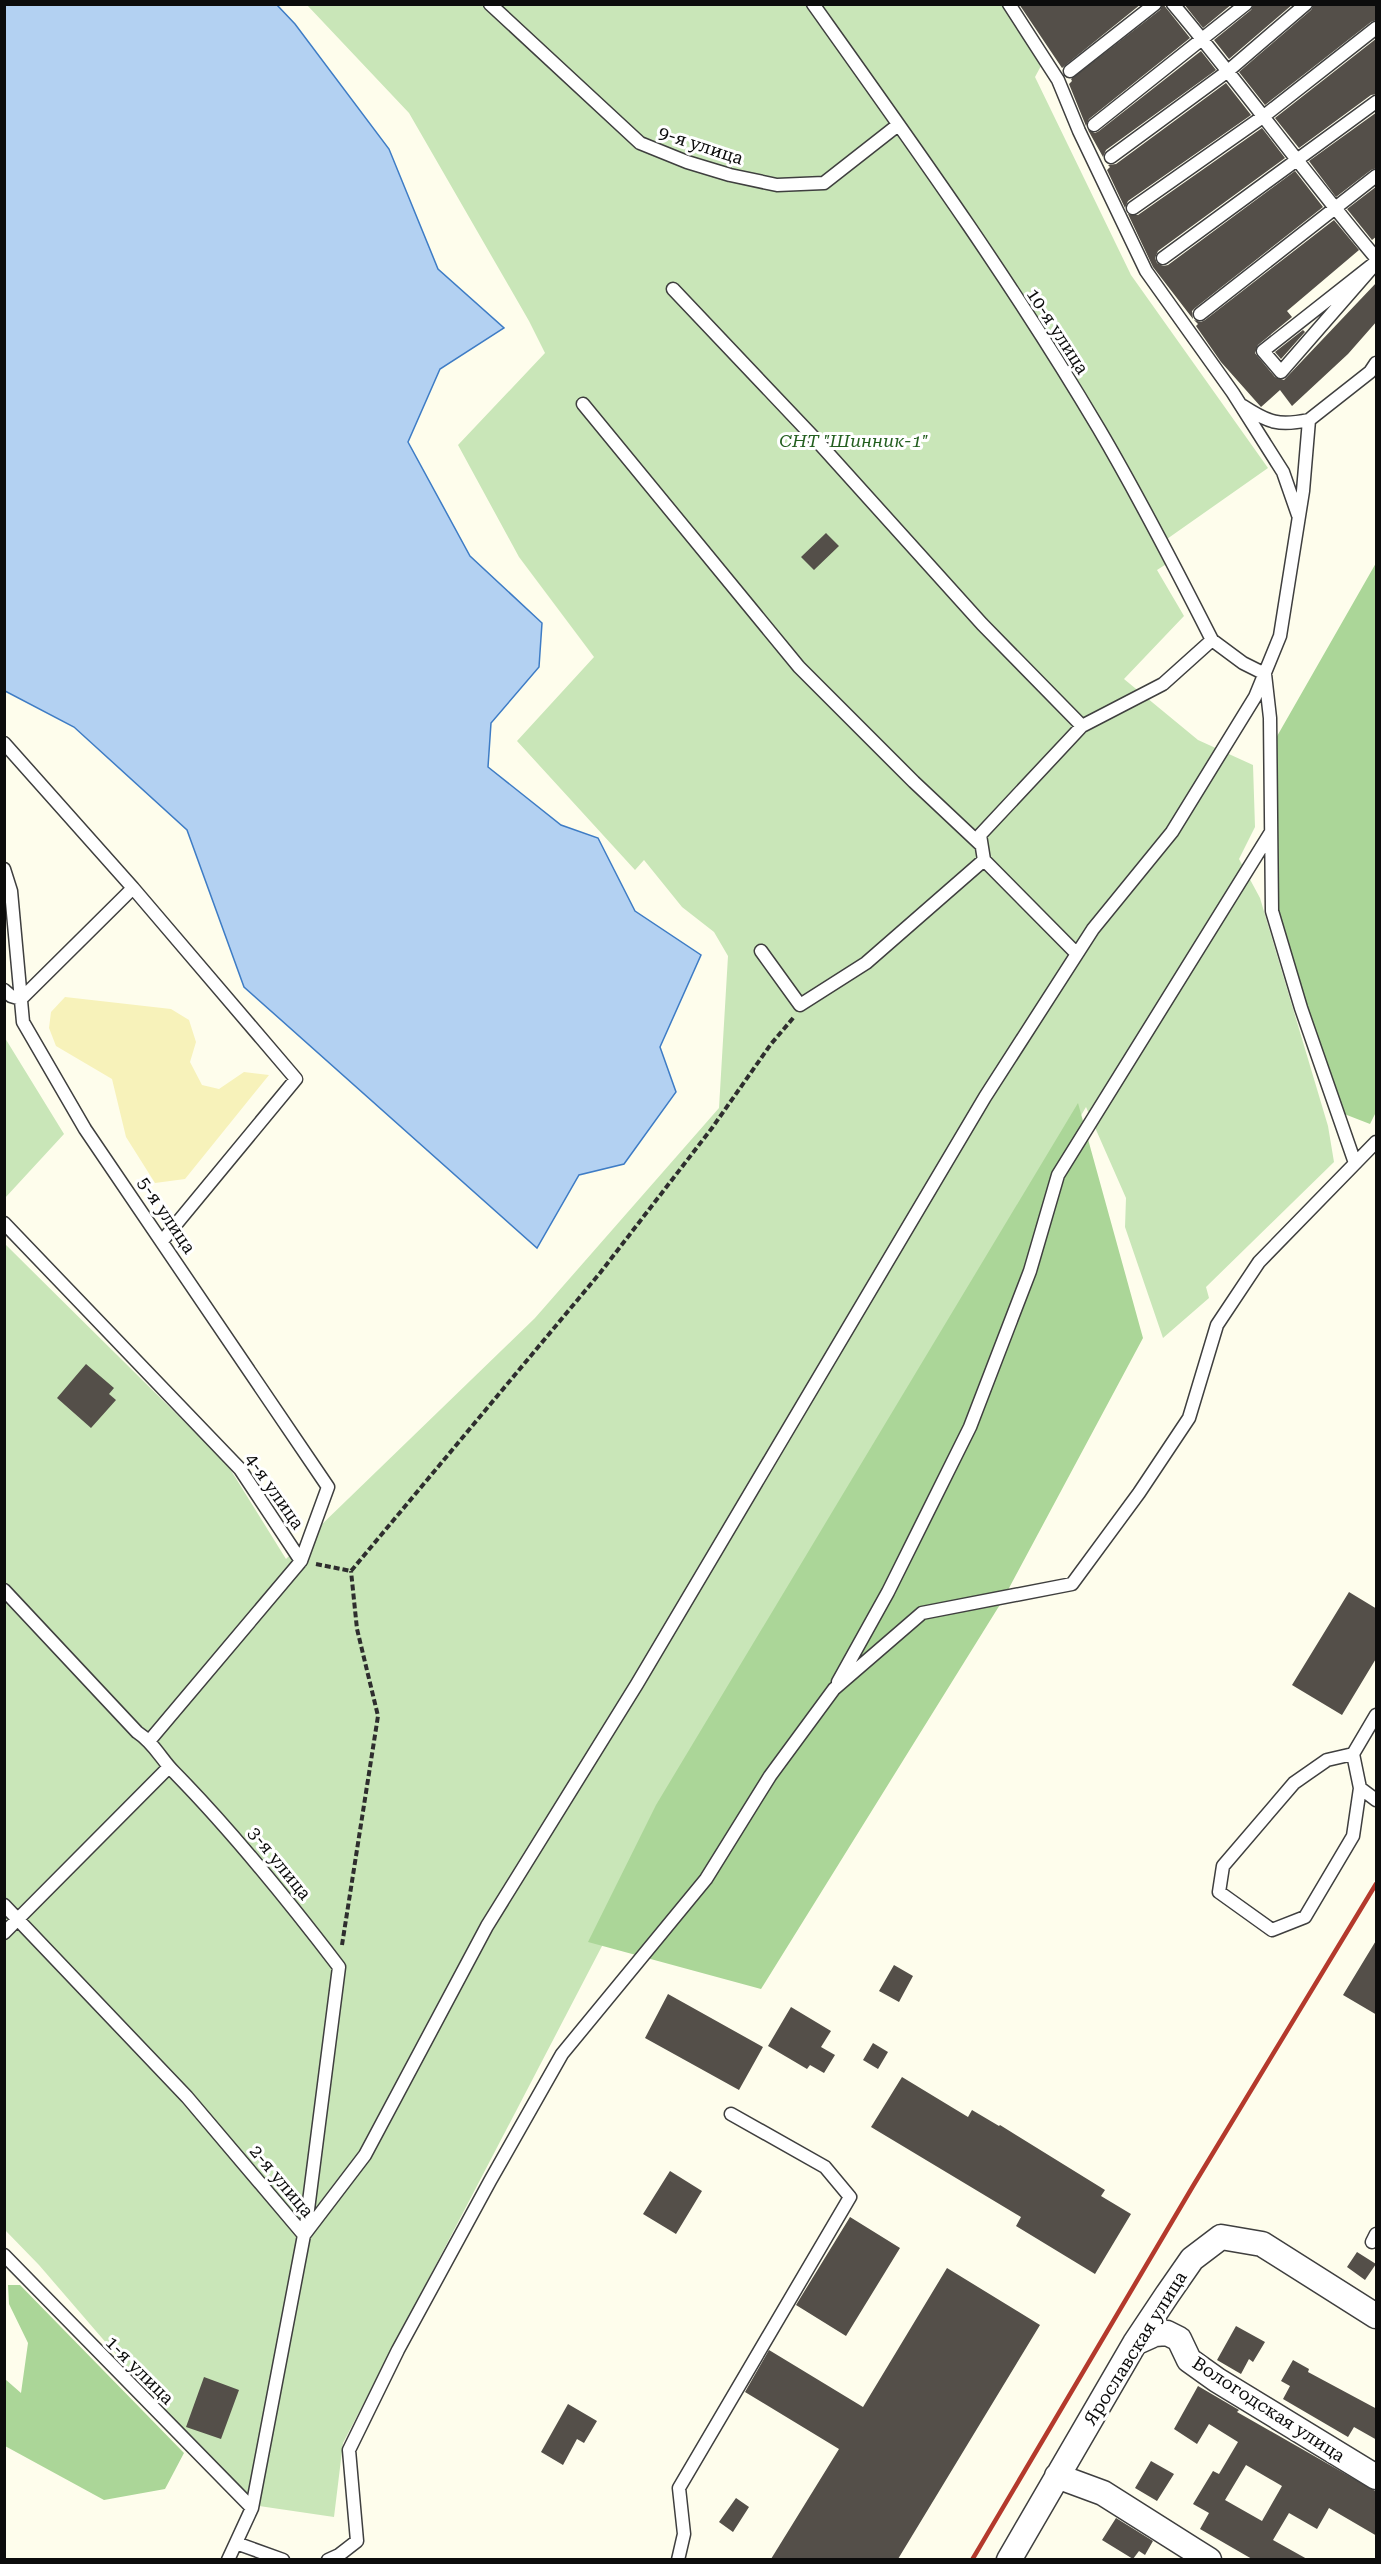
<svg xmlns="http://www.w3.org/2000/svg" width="1381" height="2564" viewBox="0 0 1381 2564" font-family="'Roboto Serif',serif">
	<rect width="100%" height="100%" fill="#fefdec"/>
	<!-- green -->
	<path fill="#c9e6b8" d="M307,5H1002L1042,64L1035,77L1131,275L1268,468L1157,546L1168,563L1157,570L1184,616L1124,679L1198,740L1253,765L1255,827L1239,859L1260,898L1328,1126L1334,1162L1206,1287L1209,1298L1163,1338L1125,1227L1126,1198L1086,1107L675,1806L343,2443L334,2517L252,2505L208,2461L39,2265L5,2230L4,1243L227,1464L286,1559L535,1318L719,1108L728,956L714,932L682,907L644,860L635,870L517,741L594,657L519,557L458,445L545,353L529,321L409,113Z
		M5,1038L64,1134L5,1198H4Z"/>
	<!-- forest -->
	<path fill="#abd698" d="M1376,563V1112L1370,1124L1334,1110L1273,902L1264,759Z
		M1078,1103L1143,1338L1001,1603L761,1989L588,1942L656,1805Z
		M8,2285H20L184,2453L165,2489L104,2500L5,2446V2379L21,2393L28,2343L9,2304Z"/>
	<!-- sand -->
	<path fill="#f7f2ba" d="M65,997L171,1009L189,1020L196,1042L190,1062L202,1085L219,1089L244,1072L269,1075L185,1179L155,1183L126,1137L112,1079L56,1046L49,1028L51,1012Z"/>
	<!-- water -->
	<path fill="#b3d1f2" stroke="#3e7cc5" stroke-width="1.5" d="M4,5H277L295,24L389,149L438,269L504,328L440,369L408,442L470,556L542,623L539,667L491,723L488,767L561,825L598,838L635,911L701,955L660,1047L676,1092L624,1164L579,1175L537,1248L244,987L187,830L74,727L5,691Z"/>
	<!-- building -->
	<path fill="#544f49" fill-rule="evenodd" d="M1019,4H1141L1062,68Z
		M1163,4L1190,38L1089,119L1086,126L1069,84L1072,81L1071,79L1160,10Z
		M1184,4H1232L1203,28Z
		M1254,4H1293L1229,59L1214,40L1251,10Z
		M1314,4H1377V20L1371,22L1265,105L1239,72L1311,10Z
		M1377,38V94L1371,95L1299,148L1275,118Z
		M1201,51L1216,70L1106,150L1103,157L1088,130L1095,133L1099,131Z
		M1226,83L1251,115L1128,201L1125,208L1107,170L1110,167L1108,165L1116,164Z
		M1377,112V168L1371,170L1336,197L1309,161Z
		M1262,128L1285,158L1158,251L1155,258L1157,263L1163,266L1168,265L1295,171L1323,207L1195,308L1192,311L1193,319L1153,267L1128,214L1138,215Z
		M1377,186V236L1372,240L1347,209Z
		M1334,220L1359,250L1287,311L1292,317L1258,345L1255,353L1275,377L1284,380L1377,282V321L1348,354L1292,406L1280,390L1261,407L1221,362L1196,326L1198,324L1194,320L1201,322L1205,320Z
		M1303,330L1305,332L1281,359L1275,352Z
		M826,533L839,546L814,570L801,557Z
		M86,1364L114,1388L109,1394L116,1400L91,1428L57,1398Z
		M1349,1592L1377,1609V1657L1342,1715L1292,1685Z
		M1377,1939V2015L1343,1995Z
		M894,1965L913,1976L899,2002L879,1991Z
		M668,1994L763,2047L739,2090L645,2038Z
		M791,2007L831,2031L821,2047L835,2055L824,2073L810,2065L807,2069L768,2046Z
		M873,2043L888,2052L878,2069L863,2060Z
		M902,2077L968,2117L972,2110L999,2126L1000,2125L1105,2190L1101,2196L1131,2214L1095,2274L1016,2226L1021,2217L871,2127Z
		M670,2171L702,2191L676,2234L643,2214Z
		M850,2217L900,2248L846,2336L796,2305Z
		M1357,2252L1376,2264L1365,2280L1347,2267Z
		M947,2268L1040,2325L898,2559H771L839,2449L745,2392L769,2350L863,2407Z
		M1236,2326L1265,2342L1253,2362L1249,2359L1241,2374L1217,2360Z
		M1293,2360L1309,2369L1308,2372L1377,2409V2440L1354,2427L1348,2437L1283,2399L1290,2386L1281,2381Z
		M204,2377L239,2390L221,2439L186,2427Z
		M1198,2386L1239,2410L1237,2412L1377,2492V2536L1329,2508L1317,2529L1289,2513L1273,2540L1307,2559H1252L1200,2529L1209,2513L1193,2504L1213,2471L1219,2474L1238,2442L1209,2424L1197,2444L1174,2429ZM1246,2465L1282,2486L1262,2521L1225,2500Z
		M568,2404L597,2421L584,2443L577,2439L563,2465L541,2452Z
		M1151,2461L1174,2474L1157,2501L1135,2488Z
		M736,2498L749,2507L733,2532L719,2522Z
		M1116,2518L1153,2541L1145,2555L1139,2551L1133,2559L1102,2540Z"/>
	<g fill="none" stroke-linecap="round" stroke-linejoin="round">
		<!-- service casing -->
		<g stroke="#3f3f3f" stroke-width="15">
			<path id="service" d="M490,4L640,143L687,162L730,175L777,185L824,183L898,125
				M813,4C912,143 1012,282 1099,429C1139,497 1176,569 1212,640L1243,663L1265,674L1270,718L1272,911L1301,1008L1355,1163
				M1009,4L1058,80L1079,131L1146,271L1233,393L1283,472L1298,515
				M1173,4C1243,87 1306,175 1376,258
				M1070,71L1155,4
				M1094,125L1246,4
				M1111,157L1228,71L1306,4
				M1133,208L1264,116L1376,28
				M1163,258L1376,102
				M1376,262L1263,351L1281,372L1376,263
				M673,289L818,442L982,624L1082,726
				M1200,314L1376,176
				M583,404L799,667L914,782L981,845
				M1243,406C1269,423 1279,426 1309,420
				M4,743L133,888L21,999L11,996L4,990
				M984,860L1077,954
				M4,869L11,891L23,1022L85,1129L328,1487L301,1561
				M133,888L296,1079L163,1240
				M761,951L800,1005L866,963L984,860L980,835L1082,726L1163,684L1212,640
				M4,1223L240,1469L301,1561L150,1740
				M4,1590L137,1732C154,1743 161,1759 174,1772C234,1833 287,1899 339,1967L305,2233
				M838,1682L888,1592L970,1427L1030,1271L1058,1175L1271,832
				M1353,1754L1327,1760L1294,1783L1223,1866L1219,1892L1272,1930L1305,1917L1353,1836L1360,1788L1353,1754L1376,1715
				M1360,1788L1376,1800
				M4,1905L187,2097L304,2235L252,2508L228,2560
				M4,1933L169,1767
				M304,2235L365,2155L487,1926L637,1684L985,1097L1093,929L1172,832L1255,697L1280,636L1303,491L1309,420L1370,372L1376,363
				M1372,2242L1376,2234
				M4,2255L252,2508
				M236,2543L283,2560
				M328,2560L339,2555L357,2541L349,2450L398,2350L490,2181L562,2054L706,1879L770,1776L834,1689L922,1613L1072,1584L1139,1493L1189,1418L1217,1325L1259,1262L1376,1142
				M678,2560L684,2534L679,2488L850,2197L825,2167L731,2114"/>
		</g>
		<!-- minor casing -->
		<g stroke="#3f3f3f" stroke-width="27">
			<path id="minor" d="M1135,2343L1155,2334L1167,2333L1179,2339L1189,2360L1217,2380L1376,2477
				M1057,2476L1103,2493L1209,2560
				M1009,2560L1135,2343L1167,2295L1192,2259L1221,2237L1262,2244L1376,2316"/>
		</g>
		<!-- path -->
		<path stroke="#2e2e2e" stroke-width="4" stroke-dasharray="6 3" stroke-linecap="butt" d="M316,1564L351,1571L600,1273L712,1128L771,1044L794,1017
			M342,1945L378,1716L357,1629L351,1571"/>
		<!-- service -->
		<use href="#service" stroke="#fff" stroke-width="12"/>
		<!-- minor -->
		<use href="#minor" stroke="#fff" stroke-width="24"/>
		<!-- rail -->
		<path stroke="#b4392c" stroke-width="4.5" d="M972,2560L1193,2186L1376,1884"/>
	</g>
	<g text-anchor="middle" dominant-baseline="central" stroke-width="6" stroke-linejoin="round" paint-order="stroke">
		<!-- street labels -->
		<g font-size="18" fill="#0c0c0c" stroke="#fff">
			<text transform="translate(701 145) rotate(18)">9-я улица</text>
			<text transform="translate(1058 331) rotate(57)">10-я улица</text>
			<text transform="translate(167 1215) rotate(56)">5-я улица</text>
			<text transform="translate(275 1491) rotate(55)">4-я улица</text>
			<text transform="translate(280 1863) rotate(51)">3-я улица</text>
			<text transform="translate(282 2181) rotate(50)">2-я улица</text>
			<text transform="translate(1135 2348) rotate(-58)">Ярославская улица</text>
			<text transform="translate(140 2370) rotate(45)">1-я улица</text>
			<text transform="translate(1269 2409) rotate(33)">Вологодская улица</text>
		</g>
		<!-- park labels -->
		<g font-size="18" font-style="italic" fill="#245f20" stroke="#fff">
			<text x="854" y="440">СНТ "Шинник-1"</text>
		</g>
	</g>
	<!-- border -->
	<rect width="1381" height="2564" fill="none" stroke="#0c0c0c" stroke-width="12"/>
</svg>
